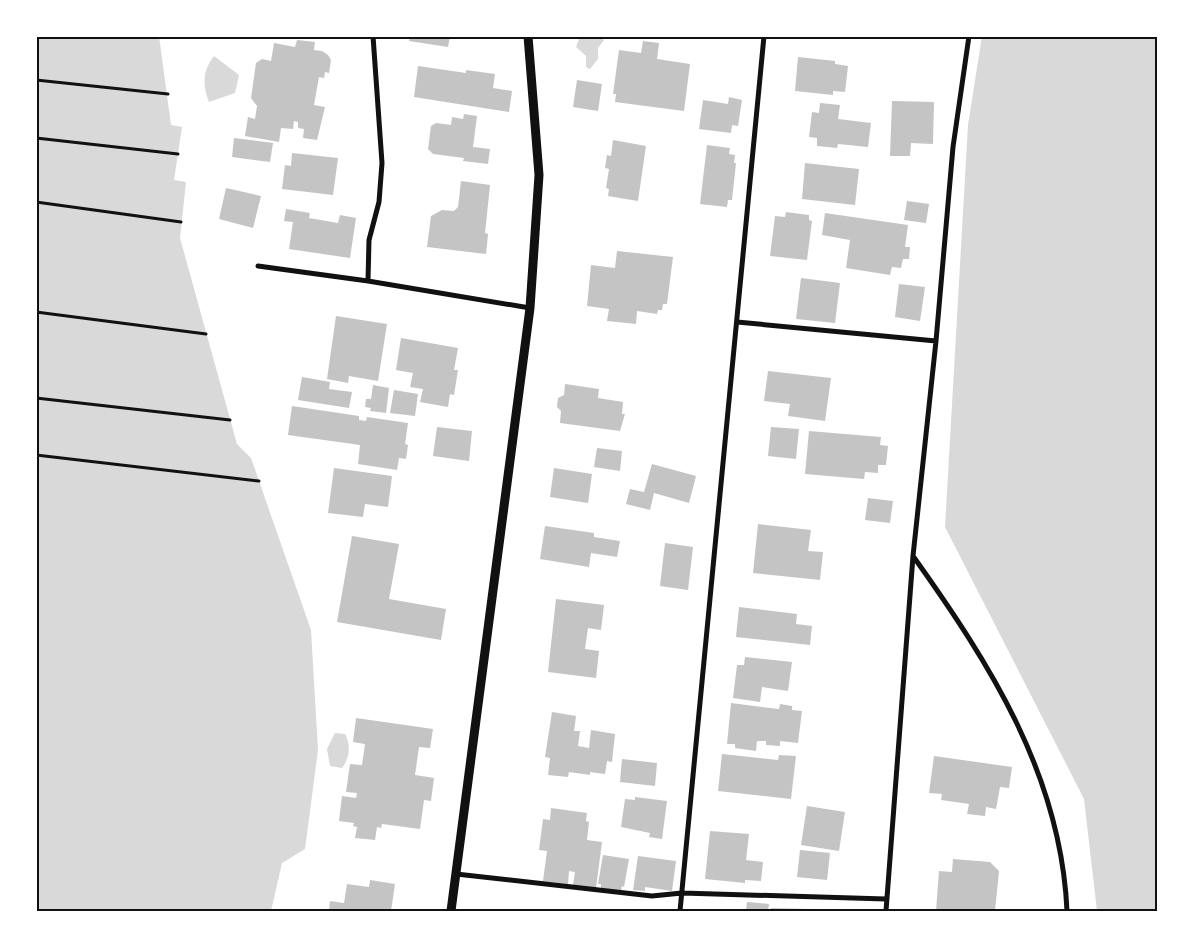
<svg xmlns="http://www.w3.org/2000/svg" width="1193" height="947" viewBox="0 0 1193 947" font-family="Raleway,sans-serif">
	<rect width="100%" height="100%" fill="#fff"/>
	<!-- water -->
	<path fill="#d9d9d9" d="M36,36H159L171,125L182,127L174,180L186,182L180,238L237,444L251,458L311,630L318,750L305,849L282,863L271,911H36Z
		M580,36H597L604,40L598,48V59L590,69L586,67V56L576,47Z
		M982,36H1157V911H1097L1084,799L945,527L968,125Z
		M214,56L239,75L235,93L209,102C202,85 203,70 214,56Z
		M335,733L345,734C351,745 350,758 342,768L330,766L327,749Z"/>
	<!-- building -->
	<path fill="#c4c4c4" d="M410,36H450L448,47L409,41Z
		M297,40L315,42L314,50L322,51L328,55L331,60L329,73L325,72L324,78L319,77L314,105L325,107L317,140L303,138L304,129L298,128V122L294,121L293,129L281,128L279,142L245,136L248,117L255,119L257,106L251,98L256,63L262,59L271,61L274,43L295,47Z
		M643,41L659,43L657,59L690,64L684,111L615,102L616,94H613L619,50L641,53Z
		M798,57L835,61V64L848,66L845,92L833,91V95L795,91Z
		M418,66L466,73V70L495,74L493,88L512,91L509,112L414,97Z
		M577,80L602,84L598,111L573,107Z
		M729,97L742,100L738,126L732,125L731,133L699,129L703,100L728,104Z
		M892,101L934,102L933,144L911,143L910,156H890Z
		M820,103L840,105L838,119L871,123L868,147L838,144L837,148L817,146V138L809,137L812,112L819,113Z
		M464,114L477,116L473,147L490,149L488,164L463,161L464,158L433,154L428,149L431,126L436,123L451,125L452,117L463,119Z
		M234,138L273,143L270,162L232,157Z
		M613,140L646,146L638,201L608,196L609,189L606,188L609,169L605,168L607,155L611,156Z
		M707,145L730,148L729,154L735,155L734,163H736L732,200H728L727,207L700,204Z
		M292,153L338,158L333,195L282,189L285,165L291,166Z
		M805,163L859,169L855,205L802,199Z
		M461,181L490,185L485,233L488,234L486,254L427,247L431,216L442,210L454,211L458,207Z
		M226,188L261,196L253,228L219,219Z
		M907,201L929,204L926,223L904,220Z
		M286,209L310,213L309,218L338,223L340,215L356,218L350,258L289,249L293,222L284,221Z
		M786,212L809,215V220L812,221L807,260L770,256L775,216L785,217Z
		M825,213L908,225L905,247H910L909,259H903L901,268L892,267L890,275L846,268L850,240L822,235Z
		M617,251L673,257L667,304H663L662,310H658L657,314L637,311L636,324L607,321L609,309L587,306L591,265L615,268Z
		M801,278L840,283L835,323L796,319Z
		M899,284L925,287L920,321L895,317Z
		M336,316L387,324L378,381L349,376L348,383L327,379Z
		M401,338L458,348L454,370H458L454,395L450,394L448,407L420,402L423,389L410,387L413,373L396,370Z
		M768,371L831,378L825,421L788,416L790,404L764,401Z
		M302,377L330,382L329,389L352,392L349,408L298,400Z
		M565,384L599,389L598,398L623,402L622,414H625L620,431L560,423L561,411L557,407L558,398L564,395Z
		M373,385L389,388L386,413L370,411L371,408L365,407L366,399H371Z
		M394,390L418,394L415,416L390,413Z
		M292,406L359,416V420L366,421L367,417L408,423L405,444L408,445L406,459L399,458L397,470L358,464L360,445L288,435Z
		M437,427L472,431L469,461L433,456Z
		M771,427L799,429L796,459L768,456Z
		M809,431L881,437L880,445L888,446L886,465H878V473L865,472L864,479L805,474Z
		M597,448L622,451L620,471L594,467Z
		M652,464L696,476L689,503L654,493L650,510L626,504L630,489L644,492Z
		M334,468L392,476L388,507L365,504L363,517L328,513Z
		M554,468L592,474L588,503L550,497Z
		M868,498L893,501L890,523L865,520Z
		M758,524L811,530L808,551L823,552L820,580L753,573Z
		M545,526L594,533V537L620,541L617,557L591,553L589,567L540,559Z
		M352,536L399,544L389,599L446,609L441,640L337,622Z
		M665,543L693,547L688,590L660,586Z
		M556,599L604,605L601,630L588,628L585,649L599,651L596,678L548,672Z
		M739,607L797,614L796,624L812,626L810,645L736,637Z
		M745,657L792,662L788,691L762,687L760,702L733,698L737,665H744Z
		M731,703L779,709L780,704L792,706V710L802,711L798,743L780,741V746L766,745V741H757L756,751L735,748V744H727Z
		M552,712L576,716L574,731H580L578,746L589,748L591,730L615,734L612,762L607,761L605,774L590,772V775L569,772L568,777L548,775L550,758L545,757Z
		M356,718L433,729L430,748L419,747L415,775L434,778L431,801L424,800L420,829L382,824L381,828L377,827L375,840L355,838L357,827L353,826L354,823L339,821L342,796L356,798L357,793L346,792L350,764L362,765L365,744L353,742Z
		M722,754L778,760L779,755L796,756L791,799L718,791Z
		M934,756L1012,767L1009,788L1000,787L996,809L986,807L985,816L967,814L969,804L941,800L942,794L929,793Z
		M622,759L657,763L655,786L620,782Z
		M635,797L667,801L662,839L649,837L650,833L621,827L625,799L635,800Z
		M807,806L845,812L839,851L801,845Z
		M551,808L587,813L586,821L589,822L587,840L602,842L596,888L573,885L575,872L569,871L568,884L543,881L547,851L539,850L543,819L550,820Z
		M710,831L749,834L746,860L763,862L761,881L745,880V883L705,879Z
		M800,850L830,853L827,880L797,877Z
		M603,855L629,859L624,887L622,886L621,891L601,888V884H598Z
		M638,856L676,861L672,891L645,887V891L633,890Z
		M953,859L990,862L999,871L995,911H936L939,871L952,872Z
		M370,880L395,884L391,911H329L330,901L344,903L347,884L369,887Z
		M747,902L769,904L768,911H746Z
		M771,908L811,909V911H771Z"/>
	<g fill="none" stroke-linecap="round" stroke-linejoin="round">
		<!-- path -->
		<path stroke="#111" stroke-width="3" d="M36,80L168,94
			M36,138L178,154
			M36,202L181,222
			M36,312L206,334
			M36,398L230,420
			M36,455L259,481"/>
		<!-- minor -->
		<path stroke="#111" stroke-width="5" d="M258,266L368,281L530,308
			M368,281L369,240L379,202L382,163L373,36
			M737,322L936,341
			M913,556C990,664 1061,775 1067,911
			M456,874L652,896L682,893L886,899
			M680,911L764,36
			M886,911L913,556L936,341L953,147L969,36"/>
		<!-- tertiary -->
		<path stroke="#111" stroke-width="9" d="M451,911L530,308L539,175L528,36"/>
	</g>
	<!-- border -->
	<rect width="1193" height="947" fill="none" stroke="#ffffff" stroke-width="75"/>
	<rect x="38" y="38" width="1118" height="872" fill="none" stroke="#111" stroke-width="2"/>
</svg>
